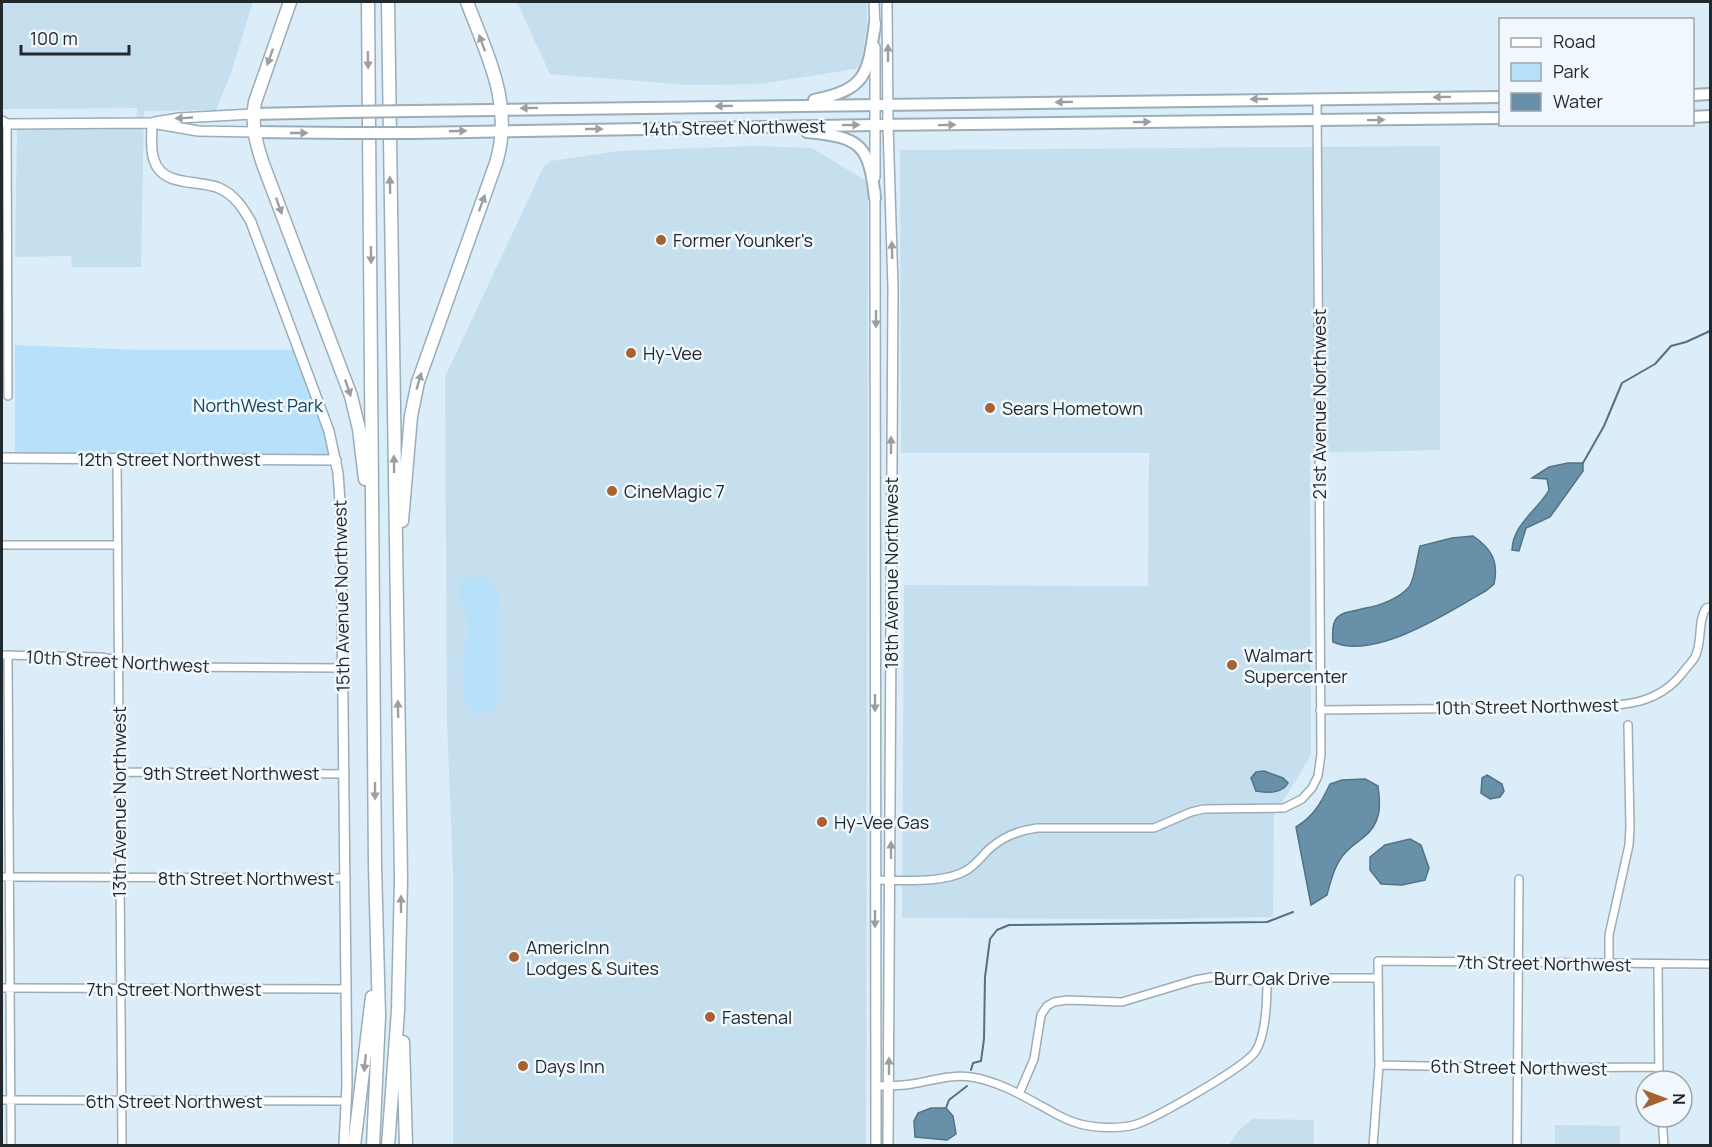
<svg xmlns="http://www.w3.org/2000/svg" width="1712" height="1147" viewBox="0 0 1712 1147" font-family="Manrope,sans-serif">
	<rect width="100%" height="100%" fill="#dbedf8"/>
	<!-- built -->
	<path fill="#c6dfee" d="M2,2H253L230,76L216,110L144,111L141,267H72L71,256L15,257L17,130L136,129L137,108L2,109Z
		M517,2H867V26L860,68L760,84L688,85L550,74Z
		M753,146L812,148L868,182L866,1145H453V872L447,721L445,377L544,166L551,161L619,151Z
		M1440,146V450L1310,453L1311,755L1274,816L1273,917L1158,919L902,918L904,585L1148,586L1149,453H901L900,150Z
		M1252,1119L1314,1120V1145H1229L1238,1131Z
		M1555,1125L1620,1126V1145H1555Z"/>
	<!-- green -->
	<path fill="#b7e1fa" d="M15,345L141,350H300L336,460L138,459L15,452Z
		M470,576L488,579L497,589L499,595L497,636L498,701L493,709L484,713L471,711C462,703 461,666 463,653C465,646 470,639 469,631C469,615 448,586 470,576Z"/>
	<!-- water -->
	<path fill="#6891a9" stroke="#537284" stroke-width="1.5" d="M1568,463H1583V471L1550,517L1526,528L1519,551L1512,550C1513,524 1537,511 1549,490L1547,479L1532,478L1549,467Z
		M1473,536C1491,548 1499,561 1494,584L1487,590C1451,611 1375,661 1333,642C1330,610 1343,614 1366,608C1379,606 1400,598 1409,587C1415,579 1417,556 1420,546L1452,538Z
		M1264,771L1283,778L1288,783C1282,794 1268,793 1256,791L1251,778L1256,772Z
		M1487,775L1502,784L1504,791L1500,797L1490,799L1481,793L1482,778Z
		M1365,779L1378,786C1381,806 1381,823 1364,837C1358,842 1351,846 1346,852C1335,863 1331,880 1327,895L1311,905L1296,827C1314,816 1321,803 1330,784L1342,780Z
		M1410,839L1421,845L1429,868L1425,880L1402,885L1381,884L1370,870V857L1385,845Z
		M931,1108H946L953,1116L956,1134L947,1140L915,1137L914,1121L918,1113Z"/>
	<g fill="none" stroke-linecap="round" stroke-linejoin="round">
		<!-- stream -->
		<path stroke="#537284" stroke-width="2" d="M1583,463L1604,426L1622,383L1655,364L1671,346L1686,342L1710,331
			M971,1070L973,1063L981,1061L984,1039L985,977L990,939L997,930L1009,925L1267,922L1293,912
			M946,1108L949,1100L967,1086"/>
		<!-- street casing -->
		<g stroke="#9cadb7" stroke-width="10">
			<path id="street" d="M7,124L8,396
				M117,459L122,1146
				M2,545H118
				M2,655L100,657L163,667L343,668
				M8,655L11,1146
				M1320,710L1592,707C1629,705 1660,703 1684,671C1687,667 1692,662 1695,657C1703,641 1697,622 1706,608L1710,607
				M119,772L344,774
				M2,877L346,878
				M875,880C901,880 945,884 967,870C975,865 981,858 987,851C1002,837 1017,831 1037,828H1154L1191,812L1204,809L1284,808L1302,799L1312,788L1318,776L1321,754L1317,98
				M1609,963V935L1629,845L1630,827L1628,725
				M1658,964L1659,1081
				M2,988L346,989
				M1379,1065L1517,1068L1658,1067
				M876,1086C888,1086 900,1086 912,1084C931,1081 951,1074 971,1077C998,1081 1023,1096 1047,1109C1057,1115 1068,1121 1080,1124C1095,1128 1118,1129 1134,1125C1153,1120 1245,1067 1255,1052C1266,1036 1267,1000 1267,981
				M1019,1094L1034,1059L1041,1015L1047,1006L1054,1002L1067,1000L1122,1002L1195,980L1212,977L1258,981L1289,978H1378
				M2,1100L347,1101
				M1662,1117L1664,1146
				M1373,1146L1379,1065L1378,961L1710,964
				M1517,1146L1519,879"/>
		</g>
		<!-- secondary casing -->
		<g stroke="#9cadb7" stroke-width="12">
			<path id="secondary" d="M874,2L875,30
				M887,2L888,125L893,288L888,1146
				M875,47V177
				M2,121L7,124L152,123L198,131L253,132
				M155,122L179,118L253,114
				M152,123C152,135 150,149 154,160C163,188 198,179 219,188C235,195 243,208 251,222L329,431L338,473L341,516L347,1084L344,1146
				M875,191L876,1146
				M2,458L336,460"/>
		</g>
		<!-- primary casing -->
		<g stroke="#9cadb7" stroke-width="14">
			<path id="primary" d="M1692,95L1710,94
				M814,100C868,89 868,73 875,23
				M413,111L1500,97
				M253,114L345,112
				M1692,117L1710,116
				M253,132L345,133
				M807,132C861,137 869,145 875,198
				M413,133L874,125L1500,118"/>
		</g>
		<!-- highway casing -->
		<g stroke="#9cadb7" stroke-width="15">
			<path id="highway" d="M290,2L255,102C251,125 256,143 263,164L351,396L359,429L365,479
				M368,2L375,866L379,1016L373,1146
				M388,2L401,879L398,1011L388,1146
				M402,521L411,416L418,382L496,163C514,105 487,55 467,2
				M403,1042L406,1146
				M354,1146L372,997"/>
		</g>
		<!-- street -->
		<use href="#street" stroke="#fff" stroke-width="7"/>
		<!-- secondary -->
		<use href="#secondary" stroke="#fff" stroke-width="9"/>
		<!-- primary -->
		<use href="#primary" stroke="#fff" stroke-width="10"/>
		<!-- highway -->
		<use href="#highway" stroke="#fff" stroke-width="12"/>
		<!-- primary-bridge casing -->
		<g stroke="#9cadb7" stroke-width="14" stroke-linecap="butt">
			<path id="primary-bridge" d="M345,112L413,111
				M345,133H413"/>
		</g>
		<!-- primary-bridge -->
		<use href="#primary-bridge" stroke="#fff" stroke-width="10"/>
	</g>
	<!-- one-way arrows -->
	<defs><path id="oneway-solid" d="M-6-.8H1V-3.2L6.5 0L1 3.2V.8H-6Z" transform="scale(1.5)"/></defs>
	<g fill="#9c9fa0">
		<use href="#oneway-solid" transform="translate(482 43) rotate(-110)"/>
		<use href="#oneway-solid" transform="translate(888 53) rotate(-90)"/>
		<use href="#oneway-solid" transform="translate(270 57) rotate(110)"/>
		<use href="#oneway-solid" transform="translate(368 60) rotate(89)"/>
		<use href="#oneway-solid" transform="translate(1442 97) rotate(179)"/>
		<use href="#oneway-solid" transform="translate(1259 99) rotate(179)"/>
		<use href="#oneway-solid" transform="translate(1064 102) rotate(179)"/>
		<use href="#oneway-solid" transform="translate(724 106) rotate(179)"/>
		<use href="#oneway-solid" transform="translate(529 108) rotate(179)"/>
		<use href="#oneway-solid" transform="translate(184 118) rotate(177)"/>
		<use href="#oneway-solid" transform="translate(1376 120) rotate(-1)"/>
		<use href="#oneway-solid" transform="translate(1142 122) rotate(-1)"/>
		<use href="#oneway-solid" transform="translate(851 125) rotate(-1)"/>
		<use href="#oneway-solid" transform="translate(947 125) rotate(-1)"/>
		<use href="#oneway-solid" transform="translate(594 129)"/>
		<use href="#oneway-solid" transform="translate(458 131) rotate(-2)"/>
		<use href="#oneway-solid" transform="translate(299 133)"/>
		<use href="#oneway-solid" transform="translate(390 185) rotate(-91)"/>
		<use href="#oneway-solid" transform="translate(482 203) rotate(-70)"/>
		<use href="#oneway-solid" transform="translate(279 206) rotate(70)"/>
		<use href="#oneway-solid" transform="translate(892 250) rotate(-92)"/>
		<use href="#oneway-solid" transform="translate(371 255) rotate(89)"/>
		<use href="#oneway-solid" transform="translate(876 319) rotate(90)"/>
		<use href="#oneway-solid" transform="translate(419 381) rotate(-74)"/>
		<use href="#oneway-solid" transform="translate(348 388) rotate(71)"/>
		<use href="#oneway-solid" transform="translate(891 445) rotate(-90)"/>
		<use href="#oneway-solid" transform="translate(394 464) rotate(-91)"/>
		<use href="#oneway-solid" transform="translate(875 703) rotate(90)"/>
		<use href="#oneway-solid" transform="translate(398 709) rotate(-91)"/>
		<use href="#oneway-solid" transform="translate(375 791) rotate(90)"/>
		<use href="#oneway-solid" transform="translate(891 850) rotate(-90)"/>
		<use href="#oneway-solid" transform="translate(401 904) rotate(-90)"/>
		<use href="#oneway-solid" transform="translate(875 919) rotate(90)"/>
		<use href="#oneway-solid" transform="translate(365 1063) rotate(96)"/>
		<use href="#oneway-solid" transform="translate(889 1066) rotate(-90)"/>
	</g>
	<!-- markers -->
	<g fill="#a66232" stroke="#f1f8fd" stroke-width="2">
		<circle cx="661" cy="240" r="6"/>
		<circle cx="631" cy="353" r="6"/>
		<circle cx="990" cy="408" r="6"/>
		<circle cx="612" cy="491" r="6"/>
		<circle cx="1232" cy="665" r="6"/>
		<circle cx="822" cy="822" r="6"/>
		<circle cx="514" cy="957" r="6"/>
		<circle cx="710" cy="1017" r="6"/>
		<circle cx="523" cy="1066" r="6"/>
	</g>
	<g text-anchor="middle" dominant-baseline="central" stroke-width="5" stroke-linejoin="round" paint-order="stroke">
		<!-- street labels -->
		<g font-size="18" fill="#22292d" stroke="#f1f8fd">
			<text transform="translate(734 127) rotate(-1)">14th Street Northwest</text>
			<text transform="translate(1319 404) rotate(-90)">21st Avenue Northwest</text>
			<text x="169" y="459">12th Street Northwest</text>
			<text transform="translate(891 573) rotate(-90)">18th Avenue Northwest</text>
			<text transform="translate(341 596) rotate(-91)">15th Avenue Northwest</text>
			<text transform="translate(118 661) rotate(3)">10th Street Northwest</text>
			<text transform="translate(1527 706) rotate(-1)">10th Street Northwest</text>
			<text x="231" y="773">9th Street Northwest</text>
			<text transform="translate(119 802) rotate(-90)">13th Avenue Northwest</text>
			<text x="246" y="878">8th Street Northwest</text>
			<text transform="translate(1544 963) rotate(1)">7th Street Northwest</text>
			<text x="1272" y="978">Burr Oak Drive</text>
			<text x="174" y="989">7th Street Northwest</text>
			<text transform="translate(1519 1067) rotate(1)">6th Street Northwest</text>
			<text x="174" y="1101">6th Street Northwest</text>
		</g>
		<!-- poi labels -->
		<g font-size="18" fill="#22292d" stroke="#f1f8fd" text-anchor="start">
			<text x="673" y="240">Former Younker's</text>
			<text x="643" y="353">Hy-Vee</text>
			<text x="1002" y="408">Sears Hometown</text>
			<text x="624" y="491">CineMagic 7</text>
			<text x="1244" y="655">Walmart<tspan x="1244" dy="21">Supercenter</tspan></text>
			<text x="834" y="822">Hy-Vee Gas</text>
			<text x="526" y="947">AmericInn<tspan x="526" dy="21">Lodges &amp; Suites</tspan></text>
			<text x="722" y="1017">Fastenal</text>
			<text x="535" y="1066">Days Inn</text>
		</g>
		<!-- park labels -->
		<g font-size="18" fill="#0d465f" stroke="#f1f8fd">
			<text x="258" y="405">NorthWest Park</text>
		</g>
	</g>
	<!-- border -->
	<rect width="1712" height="1147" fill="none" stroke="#22292d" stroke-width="6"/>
	<!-- legend -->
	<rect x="1499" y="18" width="195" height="108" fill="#f1f8fd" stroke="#9ea5aa" stroke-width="1.5"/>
	<rect x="1511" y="38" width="30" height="9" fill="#ffffff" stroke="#9ea5aa" stroke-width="1.5"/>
	<text x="1553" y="48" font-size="18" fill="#22292d">Road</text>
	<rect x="1511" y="63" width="30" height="18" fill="#b7e1fa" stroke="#9ea5aa" stroke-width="1.5"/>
	<text x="1553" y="78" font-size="18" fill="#22292d">Park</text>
	<rect x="1511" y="93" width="30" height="18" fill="#6891a9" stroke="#9ea5aa" stroke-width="1.5"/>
	<text x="1553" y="108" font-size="18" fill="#22292d">Water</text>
	<!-- north arrow -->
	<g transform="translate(1664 1099) rotate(90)"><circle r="28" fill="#f1f8fd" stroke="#9ea5aa" stroke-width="1.5"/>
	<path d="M0-4.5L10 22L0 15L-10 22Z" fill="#a66232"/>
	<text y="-9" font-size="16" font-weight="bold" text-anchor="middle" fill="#22292d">N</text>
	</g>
	<!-- scale -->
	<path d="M21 45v9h108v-9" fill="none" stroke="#22292d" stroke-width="3"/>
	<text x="30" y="45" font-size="18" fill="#22292d" stroke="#f1f8fd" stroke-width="4.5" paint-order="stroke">100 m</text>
</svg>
